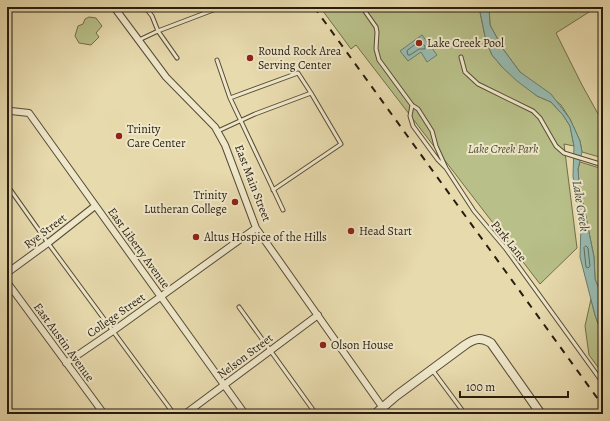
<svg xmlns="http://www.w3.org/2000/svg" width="610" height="421" viewBox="0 0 610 421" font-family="Alegreya,serif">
	<rect width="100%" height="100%" fill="#e7daad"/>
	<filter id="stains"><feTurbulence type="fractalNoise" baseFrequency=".005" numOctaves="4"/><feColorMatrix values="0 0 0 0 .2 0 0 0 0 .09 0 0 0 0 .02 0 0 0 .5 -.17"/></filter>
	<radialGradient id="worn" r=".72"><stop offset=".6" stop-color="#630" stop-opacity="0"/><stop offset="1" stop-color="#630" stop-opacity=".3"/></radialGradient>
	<!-- green -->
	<path fill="#b8bf88" stroke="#706e4c" d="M320,7H479L486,41L492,55L503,68L537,96L551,102L563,115L570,126L574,146L564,144L577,248L540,284L356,45L351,49Z
		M489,7H597L556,33L582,85L597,112L603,120V158L582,152L580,141L570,119L561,105L520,72L503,49L490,25Z
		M89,17L96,18L102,26L96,33L99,37L91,45L79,43L75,36L78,26L83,24L85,19Z
		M580,162L603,169V299L595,279L594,257L579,183L578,169Z
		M591,299L595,315L603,337V374L589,355L585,326Z"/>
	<!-- water -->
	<path fill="#97baaf" stroke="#6a7b6f" d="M479,7H489L490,25L503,49L520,72L551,94L570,119L580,141L582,152L578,169L579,183L594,257L595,279L603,299V337L595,315L580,257L581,225L573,176L574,146L570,126L563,115L551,102L537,96L517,81L503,68L492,55L486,41Z
		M422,35L437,55L427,62L421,52L408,61L400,51Z"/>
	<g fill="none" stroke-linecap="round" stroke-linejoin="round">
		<!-- shore -->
		<path stroke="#5f6c5f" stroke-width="1" d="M420,41L425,46V49H419L410,55H408L407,51Z
			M586,246L588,248L590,266L588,268L586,267L584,248Z"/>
		<!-- service casing -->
		<g stroke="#574c36" stroke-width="5">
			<path id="service" d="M145,7L152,16L158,31L177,58
				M362,7L376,27L377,32L376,49L379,60L412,105L418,109L432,131L436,146L446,168L474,211L506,249L603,383
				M139,40L158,31L221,7
				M461,57L465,72L478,84L533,111L540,118L556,146L564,153L603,165
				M217,60L230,98L283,210
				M230,98L298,73L311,93
				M412,105L410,116L413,126L438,160L445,167
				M218,131L255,114L311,93L341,144L273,190
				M7,185L48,243L174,414
				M239,307L316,414
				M433,371L465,414"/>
		</g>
		<!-- minor casing -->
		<g stroke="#574c36" stroke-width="8">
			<path id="minor" d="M114,7L166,77L215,127L225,145L256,228L383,408
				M7,109L11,111L29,113L245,414
				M7,273L48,243L95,206
				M7,282L104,414
				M66,363L113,331L256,228
				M185,414L318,315"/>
		</g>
		<!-- tertiary casing -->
		<g stroke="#574c36" stroke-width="10">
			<path id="tertiary" d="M375,414L396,396L465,345C475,338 481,337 491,343L541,414"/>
		</g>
		<!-- service -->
		<use href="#service" stroke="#efe7ca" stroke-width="3"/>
		<!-- minor -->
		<use href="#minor" stroke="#efe7ca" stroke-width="6"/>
		<!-- tertiary -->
		<use href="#tertiary" stroke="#efe7ca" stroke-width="8"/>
		<!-- rail -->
		<path stroke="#271d0f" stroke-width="2" stroke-dasharray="7 7" stroke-linecap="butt" d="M314,7L603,406"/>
	</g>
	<!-- markers -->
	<g fill="#8f2418" stroke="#efe7ca" stroke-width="1.5">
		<circle cx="419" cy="43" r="4"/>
		<circle cx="250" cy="58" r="4"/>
		<circle cx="119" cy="136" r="4"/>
		<circle cx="235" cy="202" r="4"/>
		<circle cx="351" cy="231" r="4"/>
		<circle cx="196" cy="237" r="4"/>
		<circle cx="323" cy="345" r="4"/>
	</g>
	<g text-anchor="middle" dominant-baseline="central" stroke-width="4" stroke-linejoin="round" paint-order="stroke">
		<!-- poi labels -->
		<g font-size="12" fill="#271d0f" stroke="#efe7ca" text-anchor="start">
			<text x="427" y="43">Lake Creek Pool</text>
			<text x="258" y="51">Round Rock Area<tspan x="258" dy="14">Serving Center</tspan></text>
			<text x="127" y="129">Trinity<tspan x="127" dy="14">Care Center</tspan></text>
			<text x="227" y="195" text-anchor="end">Trinity<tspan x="227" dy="14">Lutheran College</tspan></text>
			<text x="359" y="231">Head Start</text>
			<text x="204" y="237">Altus Hospice of the Hills</text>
			<text x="331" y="345">Olson House</text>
		</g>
		<!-- park labels -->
		<g font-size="12" font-style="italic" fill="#524e33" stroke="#efe7ca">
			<text x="503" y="149">Lake Creek Park</text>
		</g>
		<!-- street labels -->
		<g font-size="12" fill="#271d0f" stroke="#efe7ca">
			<text transform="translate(253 183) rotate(69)">East Main Street</text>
			<text transform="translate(45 231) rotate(-37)">Rye Street</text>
			<text transform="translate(509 241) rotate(51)">Park Lane</text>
			<text transform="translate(139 248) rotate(54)">East Liberty Avenue</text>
			<text transform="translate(116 315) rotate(-35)">College Street</text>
			<text transform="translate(64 342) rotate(54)">East Austin Avenue</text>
			<text transform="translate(245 356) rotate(-37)">Nelson Street</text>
		</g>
		<!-- water labels -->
		<g font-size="13" font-style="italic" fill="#494c3f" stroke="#efe7ca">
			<text transform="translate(581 206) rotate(81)">Lake Creek</text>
		</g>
	</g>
	<!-- margin -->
	<rect width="610" height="421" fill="none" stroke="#e7daad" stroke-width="24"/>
	<rect x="8" y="8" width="594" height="405" fill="none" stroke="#271d0f" stroke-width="2"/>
	<rect x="12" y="12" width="586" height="397" fill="none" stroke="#271d0f"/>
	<!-- scale -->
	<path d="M460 391v6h108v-6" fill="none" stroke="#271d0f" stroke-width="2"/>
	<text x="466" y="391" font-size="12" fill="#271d0f" stroke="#efe7ca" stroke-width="3" paint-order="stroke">100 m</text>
	<rect width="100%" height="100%" filter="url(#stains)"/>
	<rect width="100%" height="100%" fill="url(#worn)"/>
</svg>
